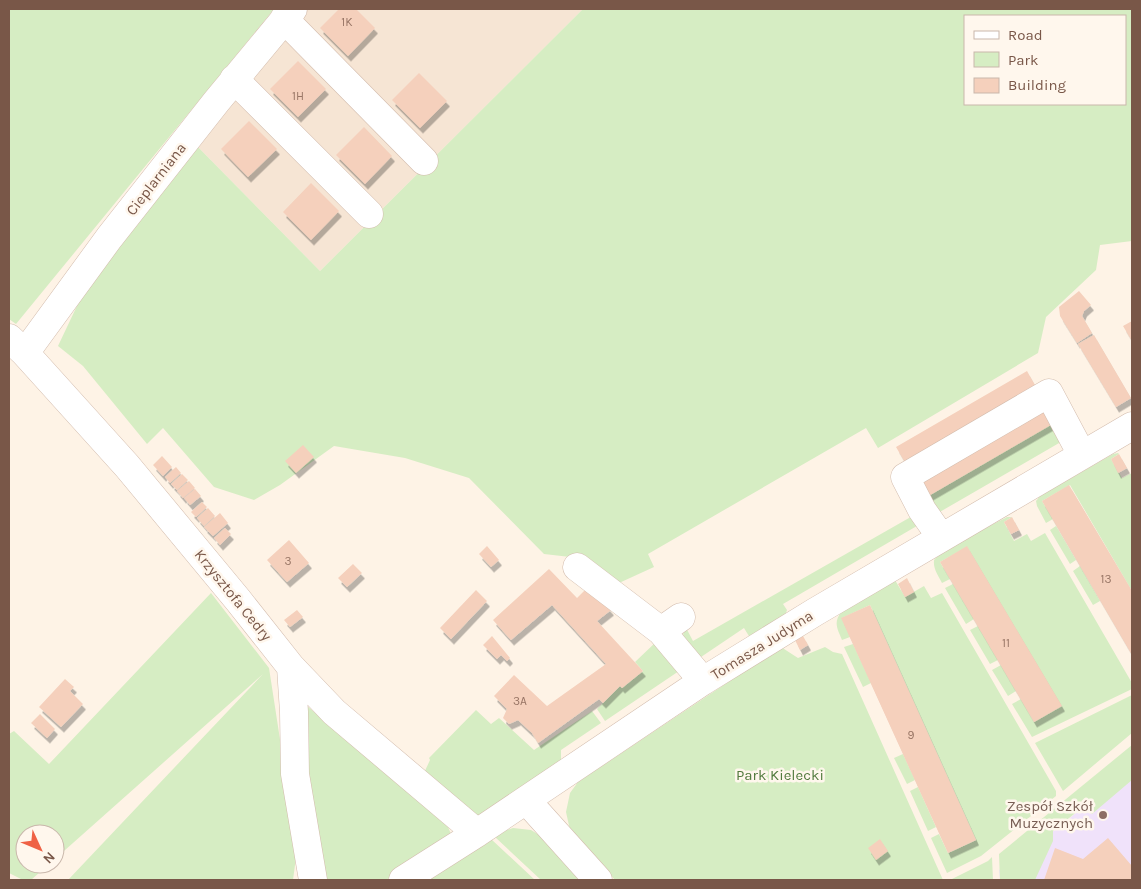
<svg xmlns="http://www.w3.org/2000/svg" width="1141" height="889" viewBox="0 0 1141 889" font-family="Karla,sans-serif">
	<defs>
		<filter id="shadow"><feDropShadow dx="3" dy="5.5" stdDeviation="0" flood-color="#0004"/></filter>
	</defs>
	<rect width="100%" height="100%" fill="#fef3e6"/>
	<!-- residential -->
	<path fill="#f6e5d4" d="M303,9H583L320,271L193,142Z"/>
	<!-- education -->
	<path fill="#f0e2fa" d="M1132,763V880H1000L999,870L1062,825Z"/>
	<!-- green -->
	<path fill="#d6edc3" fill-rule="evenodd" d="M9,9H274L16,324L9,319Z
		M583,9H1132V241L1100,245L1096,270L1046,317L1038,353L878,448L866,428L648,554L654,567L619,583L579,558L544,554L469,478L405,458L334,446L280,485L254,500L214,487L163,428L147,444L83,366L58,346L85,289L193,142L320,271ZM965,16H1125V104H965Z
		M1060,419L1066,439L938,513L925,498Z
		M1118,453L1119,454L1111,459L1122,478L1132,473V591L1070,485L1042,501L1053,519L1046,523L1037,506L1036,501L1040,496L1113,454Z
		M916,514L922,523L783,604L787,610L783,621L752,641L744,628L701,657L683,638L684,624L693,641Z
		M1007,517H1012L1004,522L1014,541L1027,534L1031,541L1045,533L1132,683V689L1032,737L1012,704L1021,699L1034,722L1061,706L967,547L940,562L950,579L942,583C939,577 933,569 934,561C936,552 996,523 1007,517Z
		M1056,526L1076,560L1070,564L1050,530Z
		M1080,566L1100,601L1093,605L1073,571Z
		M895,580L905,597L924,586L931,598L942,593L1056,791V796L981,856L947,873L931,838L939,834L948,853L976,840L870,605L842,618L850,637L842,640C837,628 833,622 842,611Z
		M953,584L974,619L966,624L945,588Z
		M211,593L269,668L297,850L293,880H68L263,674L55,859V834H25V864H49L31,880H23L9,873V734L14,731L49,764Z
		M978,626L998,660L990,664L970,630Z
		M657,641L682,669L605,721L597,709L620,686L622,688L643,671L635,662Z
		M853,644L871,683L863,687L844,647Z
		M781,647L798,658L825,647L833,652L842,654L943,880H615L570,830L566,812L570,793L578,782Z
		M1001,665L1016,691L1008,696L992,670Z
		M1132,695V733L1063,791L1035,743Z
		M306,705L448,827L451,834L447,840L386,880H325L307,786Z
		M476,710L491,724L499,718L534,750L592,711L601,723L561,750V761L475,818L424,773L430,760L429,758Z
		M1132,745V780L1092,814L1084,806L1053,831V841L1035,880H1000L999,854Z
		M903,754L915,780L907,784L894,758Z
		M918,787L936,827L928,831L910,791Z
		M513,828L531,830L539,835L580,880H541L495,837L504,831Z
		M491,839L535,880H426Z
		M992,857L993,880H950L988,861Z"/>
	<!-- building -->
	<path fill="#f5d0bc" filter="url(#shadow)" d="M339,9H356L375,28L348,56L320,28Z
		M298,61L326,89L298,117L270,89Z
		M419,73L447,101L420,128L392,100Z
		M249,121L277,149L248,177L221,149Z
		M364,127L392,156L365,184L336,155Z
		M311,183L339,211L311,240L283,212Z
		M1079,291L1091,305L1084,311L1082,316L1092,333L1077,343L1060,316L1059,307Z
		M1132,321V341L1123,326Z
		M1094,335L1131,398L1116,407L1078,344Z
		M1027,371L1036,387L906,464L896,447Z
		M1046,405L1056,422L925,498L916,482Z
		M303,445L314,457L296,473L285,461Z
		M1119,454L1127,468L1118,473L1111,459Z
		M162,456L172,467L163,476L153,465Z
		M176,467L181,473L170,483L165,477Z
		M182,474L188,480L177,490L171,484Z
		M189,481L195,488L183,498L177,491Z
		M1069,485L1132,591V655L1042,501Z
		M195,489L201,496L190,505L184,498Z
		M202,502L207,507L196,517L191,512Z
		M208,508L215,516L204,526L197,518Z
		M220,513L228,523L213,536L204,527Z
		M1012,517L1019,530L1011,534L1004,522Z
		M225,528L231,534L220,545L214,538Z
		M289,540L309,563L287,582L267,560Z
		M487,546L499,560L491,567L479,554Z
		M967,546L1062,706L1034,722L940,562Z
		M353,564L362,573L347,587L338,578Z
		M549,569L577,598L589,586L611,610L597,621L643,671L622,688L620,686L603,703L599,699L538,743L532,733L518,720L509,724L503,718L507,709L494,696L514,675L547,706L606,664L552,605L511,640L493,620Z
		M907,578L914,592L905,597L898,584Z
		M476,590L487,601L451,639L440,628Z
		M870,605L976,840L948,853L841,618Z
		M297,610L303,617L290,627L284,620Z
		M492,636L510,658L507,661L501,655L497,659L483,645Z
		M803,636L808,645L800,650L795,640Z
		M65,679L74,687L70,691L83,704L61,727L39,707Z
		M40,714L55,729L47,738L31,723Z
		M1108,838L1132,866V880H1044L1055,848L1083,859Z
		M880,839L888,851L876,860L868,848Z"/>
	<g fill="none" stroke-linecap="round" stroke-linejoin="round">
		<!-- minor casing -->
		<g stroke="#d3bcad" stroke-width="29">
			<path id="minor" d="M284,19L424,161
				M234,79L369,214
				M9,338L25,353L127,466L238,600L291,667L334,712L477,833
				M25,353L109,238L216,102L293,9
				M941,537L922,510L905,477L1049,393L1082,455
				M577,567L661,631L703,681
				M661,631L681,617
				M291,667L294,712L295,774L313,880
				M526,800L598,880
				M403,880L477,833L703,681L815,612L1132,426"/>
		</g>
		<!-- minor -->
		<use href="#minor" stroke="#fff" stroke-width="28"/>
	</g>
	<!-- markers -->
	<circle fill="#8d6e63" stroke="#fff7ed" stroke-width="2" cx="1103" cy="815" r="5"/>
	<g text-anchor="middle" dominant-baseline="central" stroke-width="5" stroke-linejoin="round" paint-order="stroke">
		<!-- number labels -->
		<g font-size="12" fill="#987565">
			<text x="347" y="22">1K</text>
			<text x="298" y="96">1H</text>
			<text x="288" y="561">3</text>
			<text x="1106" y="579">13</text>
			<text x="1006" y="643">11</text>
			<text x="520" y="701">3A</text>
			<text x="911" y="735">9</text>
		</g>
		<!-- street labels -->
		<g font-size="15" fill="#795748" stroke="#fff7ed">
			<text transform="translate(156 179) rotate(-52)">Cieplarniana</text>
			<text transform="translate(233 595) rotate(51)">Krzysztofa Cedry</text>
			<text transform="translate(762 645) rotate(-32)">Tomasza Judyma</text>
		</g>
		<!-- park labels -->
		<g font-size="15" fill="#527a3d" stroke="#fff7ed">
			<text x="780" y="775">Park Kielecki</text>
		</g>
		<!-- education labels -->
		<g font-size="15" fill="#785e54" stroke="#fff7ed" text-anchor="end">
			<text x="1093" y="806">Zespół Szkół<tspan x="1093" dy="17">Muzycznych</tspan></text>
		</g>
	</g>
	<!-- border -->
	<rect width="1141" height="889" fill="none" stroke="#795748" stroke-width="20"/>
	<!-- legend -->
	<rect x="964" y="15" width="162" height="90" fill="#fff7ed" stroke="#c9b7ab"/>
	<rect x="974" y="31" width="25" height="8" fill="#ffffff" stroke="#c9b7ab"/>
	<text x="1008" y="40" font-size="15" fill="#795748">Road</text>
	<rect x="974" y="52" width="25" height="15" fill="#d6edc3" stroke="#c9b7ab"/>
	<text x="1008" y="65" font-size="15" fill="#795748">Park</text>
	<rect x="974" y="78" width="25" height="15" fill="#f5d0bc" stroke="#c9b7ab"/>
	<text x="1008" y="90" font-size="15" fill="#795748">Building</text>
	<!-- north arrow -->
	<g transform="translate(40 849) rotate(134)"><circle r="24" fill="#fff7ed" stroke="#c9b7ab"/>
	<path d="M0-4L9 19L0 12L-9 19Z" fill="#ef6144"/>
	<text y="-8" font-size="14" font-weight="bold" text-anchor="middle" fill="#795748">N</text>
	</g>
</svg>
